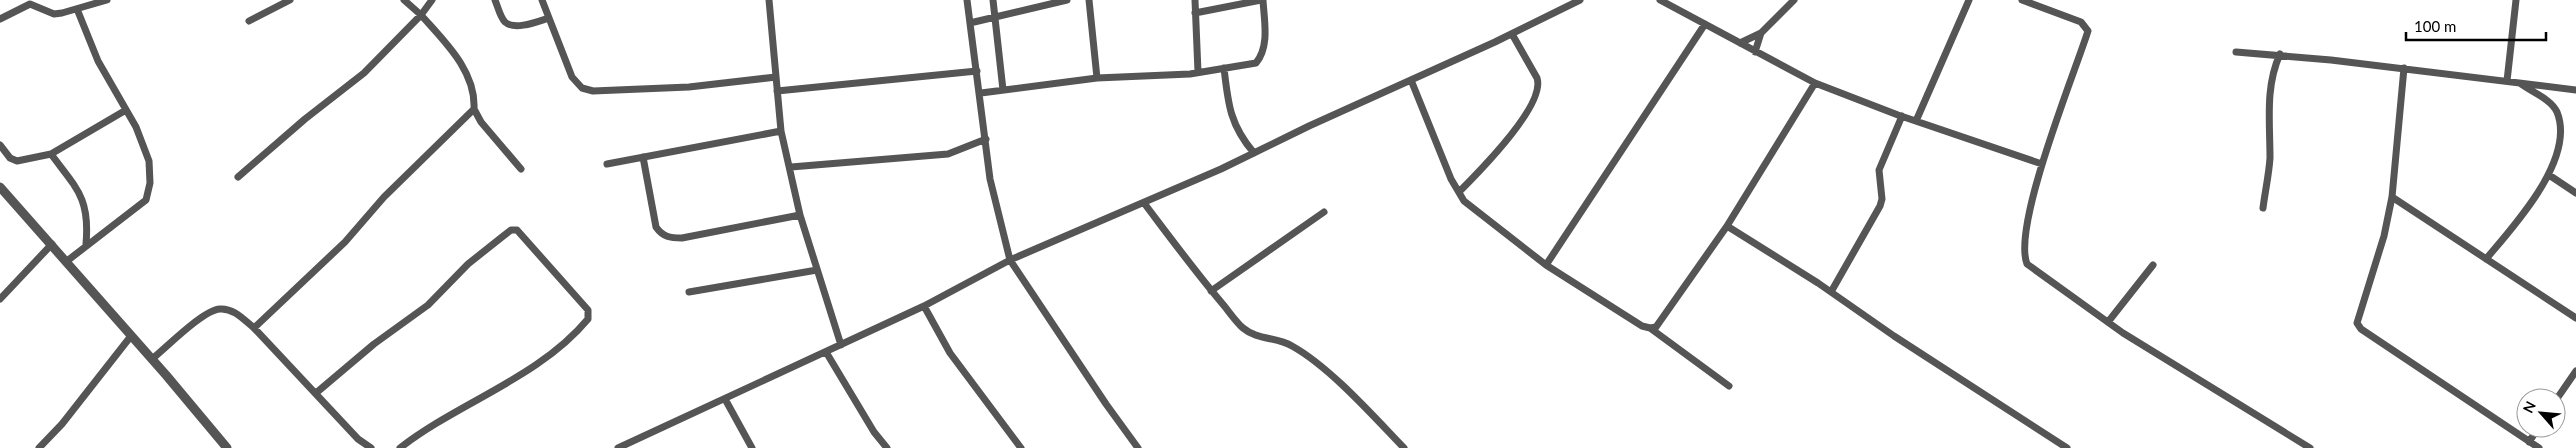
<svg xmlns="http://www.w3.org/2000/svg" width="2576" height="448" viewBox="0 0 2576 448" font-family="Lato,sans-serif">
	<rect width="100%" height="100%" fill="#fff"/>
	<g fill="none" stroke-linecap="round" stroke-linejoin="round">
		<!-- minor -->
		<path stroke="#555" stroke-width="7" d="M404,0L421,15L432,0
			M495,0C498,7 500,17 505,22C515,31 539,21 549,18
			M542,0L572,77L582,88L593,91L689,87L776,77
			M769,0L781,131L800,215L841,345
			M967,0L990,179L1010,260L1106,404L1138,448
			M993,0L1003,90
			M1089,0L1097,78
			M1195,0L1198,72
			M1660,0L1815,83L1898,115L2042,164
			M2022,0L2081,22L2088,31C2074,75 2012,226 2027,264L2123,333L2310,448
			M1195,13L1261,0
			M0,19L30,4L54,14L62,13L107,0
			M249,21L290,0
			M970,23L1067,0
			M1740,43L1761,33L1794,0
			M1755,52L1761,33
			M2236,52L2331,60L2576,90
			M1224,68C1228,104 1230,125 1254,153
			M2404,68L2392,197L2384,236L2357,323L2361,329L2539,448
			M1411,80L1451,179L1464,201L1546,265L1642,326L1650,328L1729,386
			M2507,81L2516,0
			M777,91L977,71
			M981,93L1097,78L1190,74L1256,63C1270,46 1264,20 1263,0
			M1916,121L1969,0
			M0,145L10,158L17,161L51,154L126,110
			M51,154C77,189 90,198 86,244
			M643,157L656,227C663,237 670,238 682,238L800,215
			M607,164L781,131
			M791,167L948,154L986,139
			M2549,175L2576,193
			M238,177L305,119L364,73L421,15C445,42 476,71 474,109
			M1459,192C1478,173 1546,105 1537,78L1512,34
			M2392,197L2576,318
			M1144,203C1169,236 1194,270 1221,302C1228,310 1235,321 1243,328C1257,340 1277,337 1292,346C1330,367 1374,417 1404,448
			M2263,208C2265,192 2269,174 2270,158C2270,122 2265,87 2280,54
			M1727,226L1818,283L1894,336L2067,448
			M2486,259C2514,226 2576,159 2557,112C2551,99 2532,92 2521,84
			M67,261L146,200L150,183L149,161L136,127L98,61L77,9
			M1546,265L1705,24
			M1211,291L1324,212
			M689,292L817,270
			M1831,292L1880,206L1882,199L1879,170L1902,116
			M0,299L52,244
			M924,306L950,353L1021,448
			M2108,322L2153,265
			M254,328L345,242L384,197L474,109L481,122L521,169
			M1650,328L1656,327L1727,226L1815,83
			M826,352L874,432L887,448
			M152,359C167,347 203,310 220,309C234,308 244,320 254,328L358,439L371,448
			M316,393L374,344L428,305L468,264L502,237L511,230H517L588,310V319C539,378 459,402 400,448
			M725,399L752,448
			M2556,400L2576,371
			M2529,442L2538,428
			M39,448L62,424L131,336
			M618,448L924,306L1010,260L1221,169L1309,126L1495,42L1580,0"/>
		<!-- tertiary -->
		<path stroke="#555" stroke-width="9" d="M0,187L166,375L227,448"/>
	</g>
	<!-- north arrow -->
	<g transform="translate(2541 413) rotate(297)"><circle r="24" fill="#ffffff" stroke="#999999"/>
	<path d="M0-4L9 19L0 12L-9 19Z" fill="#000000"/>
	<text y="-8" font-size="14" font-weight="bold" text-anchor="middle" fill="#000000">N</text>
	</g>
	<!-- scale -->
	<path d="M2406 32v8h140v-8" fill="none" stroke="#000000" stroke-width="2.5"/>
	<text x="2414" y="32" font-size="15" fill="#000000" stroke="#ffffff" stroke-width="4" paint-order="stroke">100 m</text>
</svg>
